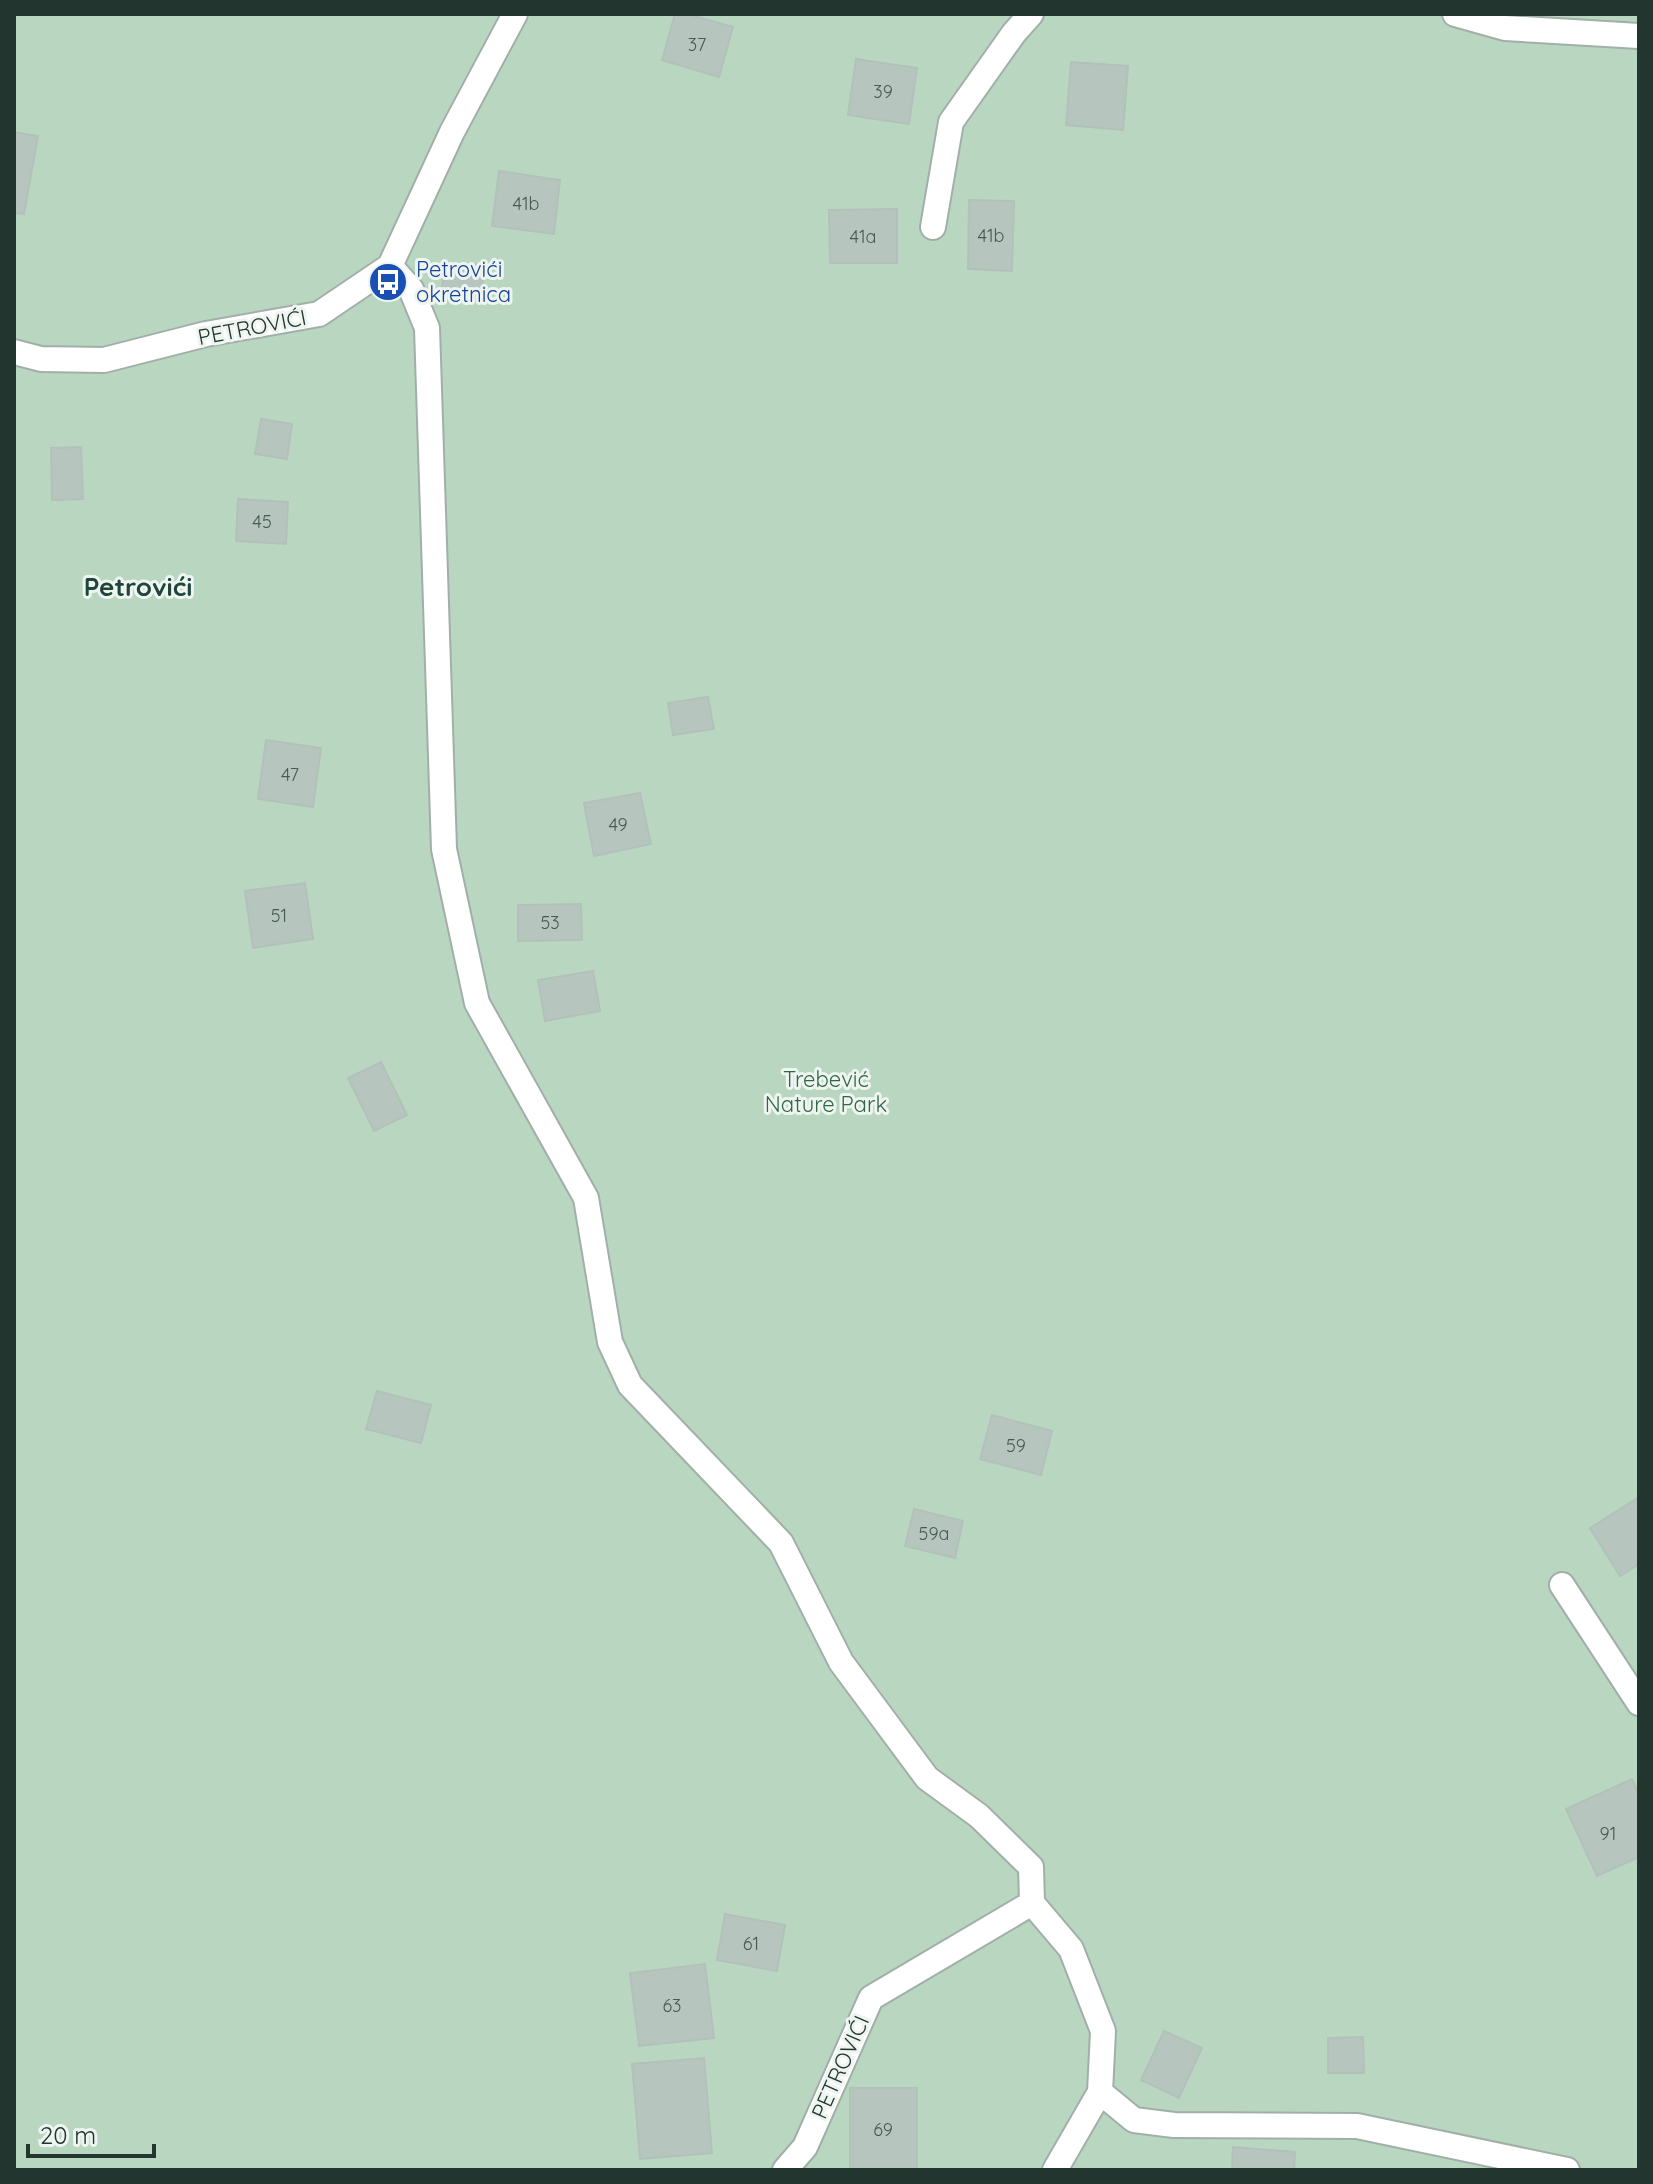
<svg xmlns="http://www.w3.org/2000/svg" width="1653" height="2184" viewBox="0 0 1653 2184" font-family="Quicksand,sans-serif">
	<rect width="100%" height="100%" fill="#dee8e3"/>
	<!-- green -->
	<path fill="#b9d7c0" d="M14,14H1639V2170H14Z"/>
	<!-- building -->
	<path fill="#b7c5bf" stroke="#b2c1ba" stroke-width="2" d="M675,14H687L733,27L719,77L662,60Z
		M856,59L917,68L909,124L848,115Z
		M1071,62L1128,66L1123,130L1066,125Z
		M14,132L38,136L24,214L14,213Z
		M499,171L560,180L554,234L492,226Z
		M969,200L1014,201L1012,271L968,269Z
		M897,209V263H830L829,210Z
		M444,263L483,265L482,295L442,293Z
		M261,419L292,424L287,459L255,454Z
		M81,447L83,499L52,500L51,448Z
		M238,499L288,502L286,544L236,541Z
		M708,697L714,729L673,735L668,703Z
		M266,740L321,748L313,807L258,799Z
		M640,793L651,844L594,856L584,803Z
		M305,883L313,939L253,948L245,891Z
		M581,904L582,940L518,941V905Z
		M593,971L600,1011L545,1021L538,980Z
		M381,1062L407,1115L374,1131L348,1078Z
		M377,1391L431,1405L421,1443L366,1429Z
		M992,1415L1052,1431L1041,1475L980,1459Z
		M1639,1497V1564L1620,1576L1590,1528Z
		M914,1509L963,1521L955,1558L905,1546Z
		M1632,1779L1639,1794V1857L1597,1876L1566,1809Z
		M725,1914L785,1925L777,1971L717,1960Z
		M705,1964L714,2038L639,2046L630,1973Z
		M1164,2031L1202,2048L1179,2098L1141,2080Z
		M1363,2037L1364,2073H1328V2038Z
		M704,2058L712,2153L640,2159L632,2064Z
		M850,2088H917V2170H850Z
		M1233,2147L1295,2152L1294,2170H1232Z"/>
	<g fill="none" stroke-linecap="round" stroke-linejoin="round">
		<!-- minor casing -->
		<g stroke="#a2afa9" stroke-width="28">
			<path id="minor" d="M1455,14L1505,28L1639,36
				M933,227L951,122L1014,33L1031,14
				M390,266L411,289L427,328L444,849L477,1003L586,1198L610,1342L630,1385L781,1543L841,1662L927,1778L979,1816L1031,1867L1032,1903L1071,1949L1103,2031L1100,2092L1134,2120L1174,2125L1357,2126L1567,2170
				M14,352L41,359L104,360L206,334L319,314L390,266L452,132L515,14
				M1562,1585L1639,1703
				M785,2170L805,2147L871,1998L1032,1903
				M1055,2170L1100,2092"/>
		</g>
		<!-- minor -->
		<use href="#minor" stroke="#fff" stroke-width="24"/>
	</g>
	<!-- icons -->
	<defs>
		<g id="bus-disc" transform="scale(2)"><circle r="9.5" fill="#1a4fb4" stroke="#eef5f1"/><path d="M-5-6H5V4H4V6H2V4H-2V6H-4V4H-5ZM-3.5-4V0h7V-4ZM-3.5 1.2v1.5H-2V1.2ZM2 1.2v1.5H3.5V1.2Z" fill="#fff"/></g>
	</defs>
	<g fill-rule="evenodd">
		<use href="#bus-disc" x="388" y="282"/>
	</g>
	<g text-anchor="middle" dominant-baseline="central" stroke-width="6" stroke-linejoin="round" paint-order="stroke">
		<!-- number labels -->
		<g font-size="18" fill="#475a53">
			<text x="697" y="44">37</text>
			<text x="883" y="91">39</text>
			<text x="526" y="203">41b</text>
			<text x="991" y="235">41b</text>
			<text x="863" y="236">41a</text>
			<text x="262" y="521">45</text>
			<text x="290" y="774">47</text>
			<text x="618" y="824">49</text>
			<text x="279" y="915">51</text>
			<text x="550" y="922">53</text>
			<text x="1016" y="1445">59</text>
			<text x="934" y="1533">59a</text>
			<text x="1608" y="1833">91</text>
			<text x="751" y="1943">61</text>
			<text x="672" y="2005">63</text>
			<text x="883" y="2129">69</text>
		</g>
		<!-- transit labels -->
		<g font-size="22" fill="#164399" stroke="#eef5f1" text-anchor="start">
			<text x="416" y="269">Petrovići<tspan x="416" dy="25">okretnica</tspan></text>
		</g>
		<!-- street labels -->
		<g font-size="22" fill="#22362f" stroke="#eef5f1">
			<text transform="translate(252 327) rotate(-11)">PETROVIĆI</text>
			<text transform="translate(840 2067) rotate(-66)">PETROVIĆI</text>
		</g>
		<!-- park labels -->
		<g font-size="22" fill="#316844" stroke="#eef5f1">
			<text x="826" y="1079">Trebević<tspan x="826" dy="25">Nature Park</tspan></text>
		</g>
		<!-- quarter labels -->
		<g font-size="26" font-weight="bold" fill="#20453b" stroke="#eef5f1">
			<text x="138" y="586">Petrovići</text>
		</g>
	</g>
	<!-- border -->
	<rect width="1653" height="2184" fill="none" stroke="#22362f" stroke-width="32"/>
	<!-- scale -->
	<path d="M28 2144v12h126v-12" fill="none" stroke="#22362f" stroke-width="4"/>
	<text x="40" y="2144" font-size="24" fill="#22362f" stroke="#eef5f1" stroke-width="6" paint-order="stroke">20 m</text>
</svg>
